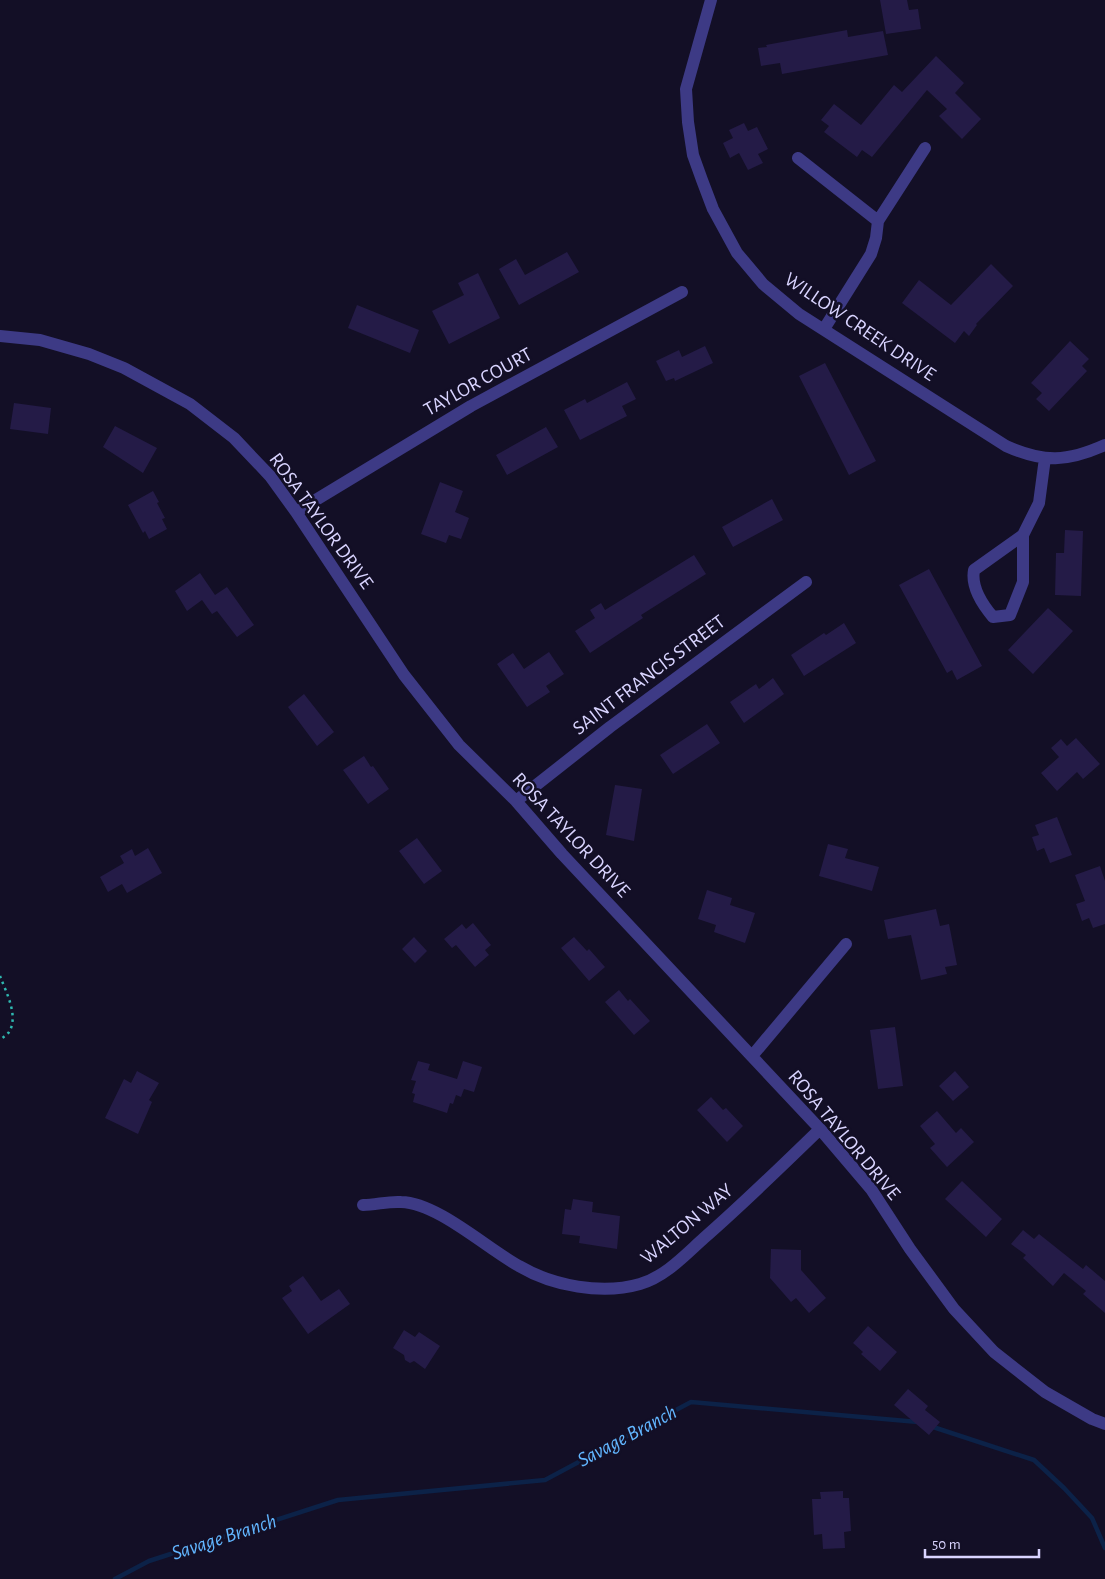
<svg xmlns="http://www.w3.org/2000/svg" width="1105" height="1579" viewBox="0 0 1105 1579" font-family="'Alegreya Sans',sans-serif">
	<rect width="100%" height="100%" fill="#130f26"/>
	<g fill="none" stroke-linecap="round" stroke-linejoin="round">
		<!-- stream -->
		<path stroke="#0c2248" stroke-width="4.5" d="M930,1426L1034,1460L1064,1488L1092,1518L1105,1548
			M115,1579L149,1561L338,1500L545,1480L691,1402L918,1422"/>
	</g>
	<!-- building -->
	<path fill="#241b47" d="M880,0H907L909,10L918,9L921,29L886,34Z
		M847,30L848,37L883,31L888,55L782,74L780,63L761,66L758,48L767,47L766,45Z
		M936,56L964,83L955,93L981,119L962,139L939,116L947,109L927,90L872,157L862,150L857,157L824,132L829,126L821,120L834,104L861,125L894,85L902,92Z
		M744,123L748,131L757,127L768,149L758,154L763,163L748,170L739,153L730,158L723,143L733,138L729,130Z
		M567,252L579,272L519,305L499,269L516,259L525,275Z
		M991,264L1013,286L976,324L977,325L969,336L964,331L955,343L902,303L919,280L951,305Z
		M478,273L500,318L449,344L432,311L464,295L458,283Z
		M357,305L419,330L410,353L348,328Z
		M1070,341L1089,359L1082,366L1087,371L1049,411L1036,399L1042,393L1031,383Z
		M705,346L713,363L675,381L674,378L666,381L656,361L679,350L682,357Z
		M825,363L876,461L849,475L799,376Z
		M627,382L636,399L622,406L627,416L580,440L564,410L585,399L587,403Z
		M14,403L51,408L48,434L10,429Z
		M115,426L157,448L143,473L103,447Z
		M546,427L558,447L507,475L496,455Z
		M440,482L463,491L455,512L469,518L461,539L449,535L446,543L421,534Z
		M153,491L159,502L157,503L165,518L162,519L167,529L149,539L145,531L143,533L128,505Z
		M772,499L783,520L733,547L722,527Z
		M1065,530L1083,531L1081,596L1055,595L1056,553H1064Z
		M694,555L706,574L641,615L643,618L590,653L575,631L595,618L590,610L601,603L605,610Z
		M929,569L982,666L957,680L952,670L947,673L899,585Z
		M200,573L215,595L227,587L254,625L237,637L217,611L212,614L202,600L187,611L175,591Z
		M1048,608L1073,631L1033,674L1008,650Z
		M844,623L856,643L804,676L791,655L824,633L826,635Z
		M549,652L564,674L546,686L550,692L527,707L497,664L513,653L524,669Z
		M773,678L784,694L744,723L730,702L756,684L759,689Z
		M304,694L334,732L317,746L288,707Z
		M707,724L720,743L673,774L660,755Z
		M1076,738L1100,764L1083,779L1077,772L1057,791L1041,773L1059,757L1051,748L1061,739L1067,746Z
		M364,756L371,767L373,766L389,789L368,804L343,770Z
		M615,785L642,789L634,841L606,835Z
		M1057,817L1072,855L1050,863L1044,848L1037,851L1032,837L1039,835L1035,825Z
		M417,838L442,871L424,884L399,851Z
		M828,844L848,849L845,858L879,867L872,891L819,876Z
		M148,848L162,873L127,893L122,884L108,892L100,877L124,863L120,856L132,849L135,856Z
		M1100,866L1105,881V924L1093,928L1089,918L1082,921L1076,904L1085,901L1075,875Z
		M707,890L732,898L730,905L755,913L745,943L714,932L716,925L698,919Z
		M936,909L940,926L949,924L957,965L945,967L947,974L921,980L911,935L888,939L884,920Z
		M473,923L491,945L485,950L489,955L475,967L456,945L452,948L444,939L462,924L466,929Z
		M414,937L427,951L415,963L402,949Z
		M574,937L587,951L589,949L605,967L589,981L561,948Z
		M619,990L628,1001L630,999L650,1021L634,1035L605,1002Z
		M895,1027L903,1086L878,1089L870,1030Z
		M418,1061L430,1064L428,1070L457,1079L463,1061L482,1067L474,1092L464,1089L461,1097L456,1095L453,1104L450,1103L447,1113L413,1102L415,1094L412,1093L416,1081L411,1080Z
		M137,1071L159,1083L149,1100L152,1102L138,1134L105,1118L124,1079L131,1083Z
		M955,1071L969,1087L953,1101L939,1086Z
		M711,1097L723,1110L726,1108L743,1126L727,1142L697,1110Z
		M937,1111L956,1133L961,1128L974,1142L947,1167L930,1148L935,1144L920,1126Z
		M962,1181L1002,1219L986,1237L945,1199Z
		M573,1199L593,1202L592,1212L620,1216L617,1249L579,1243L580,1236L562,1234L565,1209L571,1210Z
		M1023,1230L1034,1239L1039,1234L1083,1269L1086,1265L1105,1281V1313L1083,1294L1086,1291L1064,1273L1053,1286L1023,1258L1026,1255L1011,1244Z
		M771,1249L801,1250V1270L826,1298L809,1313L796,1298L791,1302L770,1278Z
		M303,1276L321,1301L339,1289L350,1304L308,1334L282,1298L292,1291L289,1286Z
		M868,1326L897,1352L880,1371L861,1354L863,1352L853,1343Z
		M404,1330L415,1337L419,1332L440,1346L425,1369L414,1361L410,1363L405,1360L404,1355L393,1348Z
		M908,1389L928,1406L925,1410L940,1422L929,1435L894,1405Z
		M843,1491V1498H849L851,1531L844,1532L845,1548L823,1549L822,1534L814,1535L812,1499H821L820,1492Z"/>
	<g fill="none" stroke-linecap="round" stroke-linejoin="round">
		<!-- path -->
		<path stroke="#2fb8b0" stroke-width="2.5" stroke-dasharray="2.5 4" stroke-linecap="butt" d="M0,976C6,992 19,1016 9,1032C7,1035 3,1037 0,1040"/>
		<!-- minor -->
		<path stroke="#3d3a85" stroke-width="12" d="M711,0L686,89L688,122L693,155L702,180L713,209L737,253L763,284L799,314L1006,446C1044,463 1067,462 1105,445
			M798,158L878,221L876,238L871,254L824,329
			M878,221L925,148
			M0,336L40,340L89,354L124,368L190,404L234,438L270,476L296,512L404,675L459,745L516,801L562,854L820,1129L871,1189L910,1249L954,1309L994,1352L1045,1392L1092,1419L1105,1424
			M296,512L471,406L682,292
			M1023,535V582L1010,615L993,617C982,604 971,586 974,570L1023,535L1039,503L1045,458
			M516,801L610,727L806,582
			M752,1056L846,944
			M363,1205C376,1205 388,1201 401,1202C438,1203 486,1248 519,1266C553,1286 602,1295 640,1284C665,1277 685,1255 704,1238C744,1203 782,1166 820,1129"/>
	</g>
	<g text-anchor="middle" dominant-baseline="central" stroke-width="5" stroke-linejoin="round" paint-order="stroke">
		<!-- street labels -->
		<g font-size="20" fill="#d9d4ff" stroke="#130f26">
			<text transform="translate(860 327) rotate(34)">WILLOW CREEK DRIVE</text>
			<text transform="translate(478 382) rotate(-29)">TAYLOR COURT</text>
			<text transform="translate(321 521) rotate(54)">ROSA TAYLOR DRIVE</text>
			<text transform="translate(649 675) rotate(-37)">SAINT FRANCIS STREET</text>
			<text transform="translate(571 835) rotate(47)">ROSA TAYLOR DRIVE</text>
			<text transform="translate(844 1135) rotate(50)">ROSA TAYLOR DRIVE</text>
			<text transform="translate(687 1224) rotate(-40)">WALTON WAY</text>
		</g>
		<!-- water labels -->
		<g font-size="21" font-style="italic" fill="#62b6ff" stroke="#130f26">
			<text transform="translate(627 1436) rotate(-28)">Savage Branch</text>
			<text transform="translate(224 1537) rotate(-18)">Savage Branch</text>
		</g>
	</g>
	<!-- scale -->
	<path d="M925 1549v8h114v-8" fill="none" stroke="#d9d4ff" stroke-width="2.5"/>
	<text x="932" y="1549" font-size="15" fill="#d9d4ff" stroke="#130f26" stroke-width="4" paint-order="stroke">50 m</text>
</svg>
